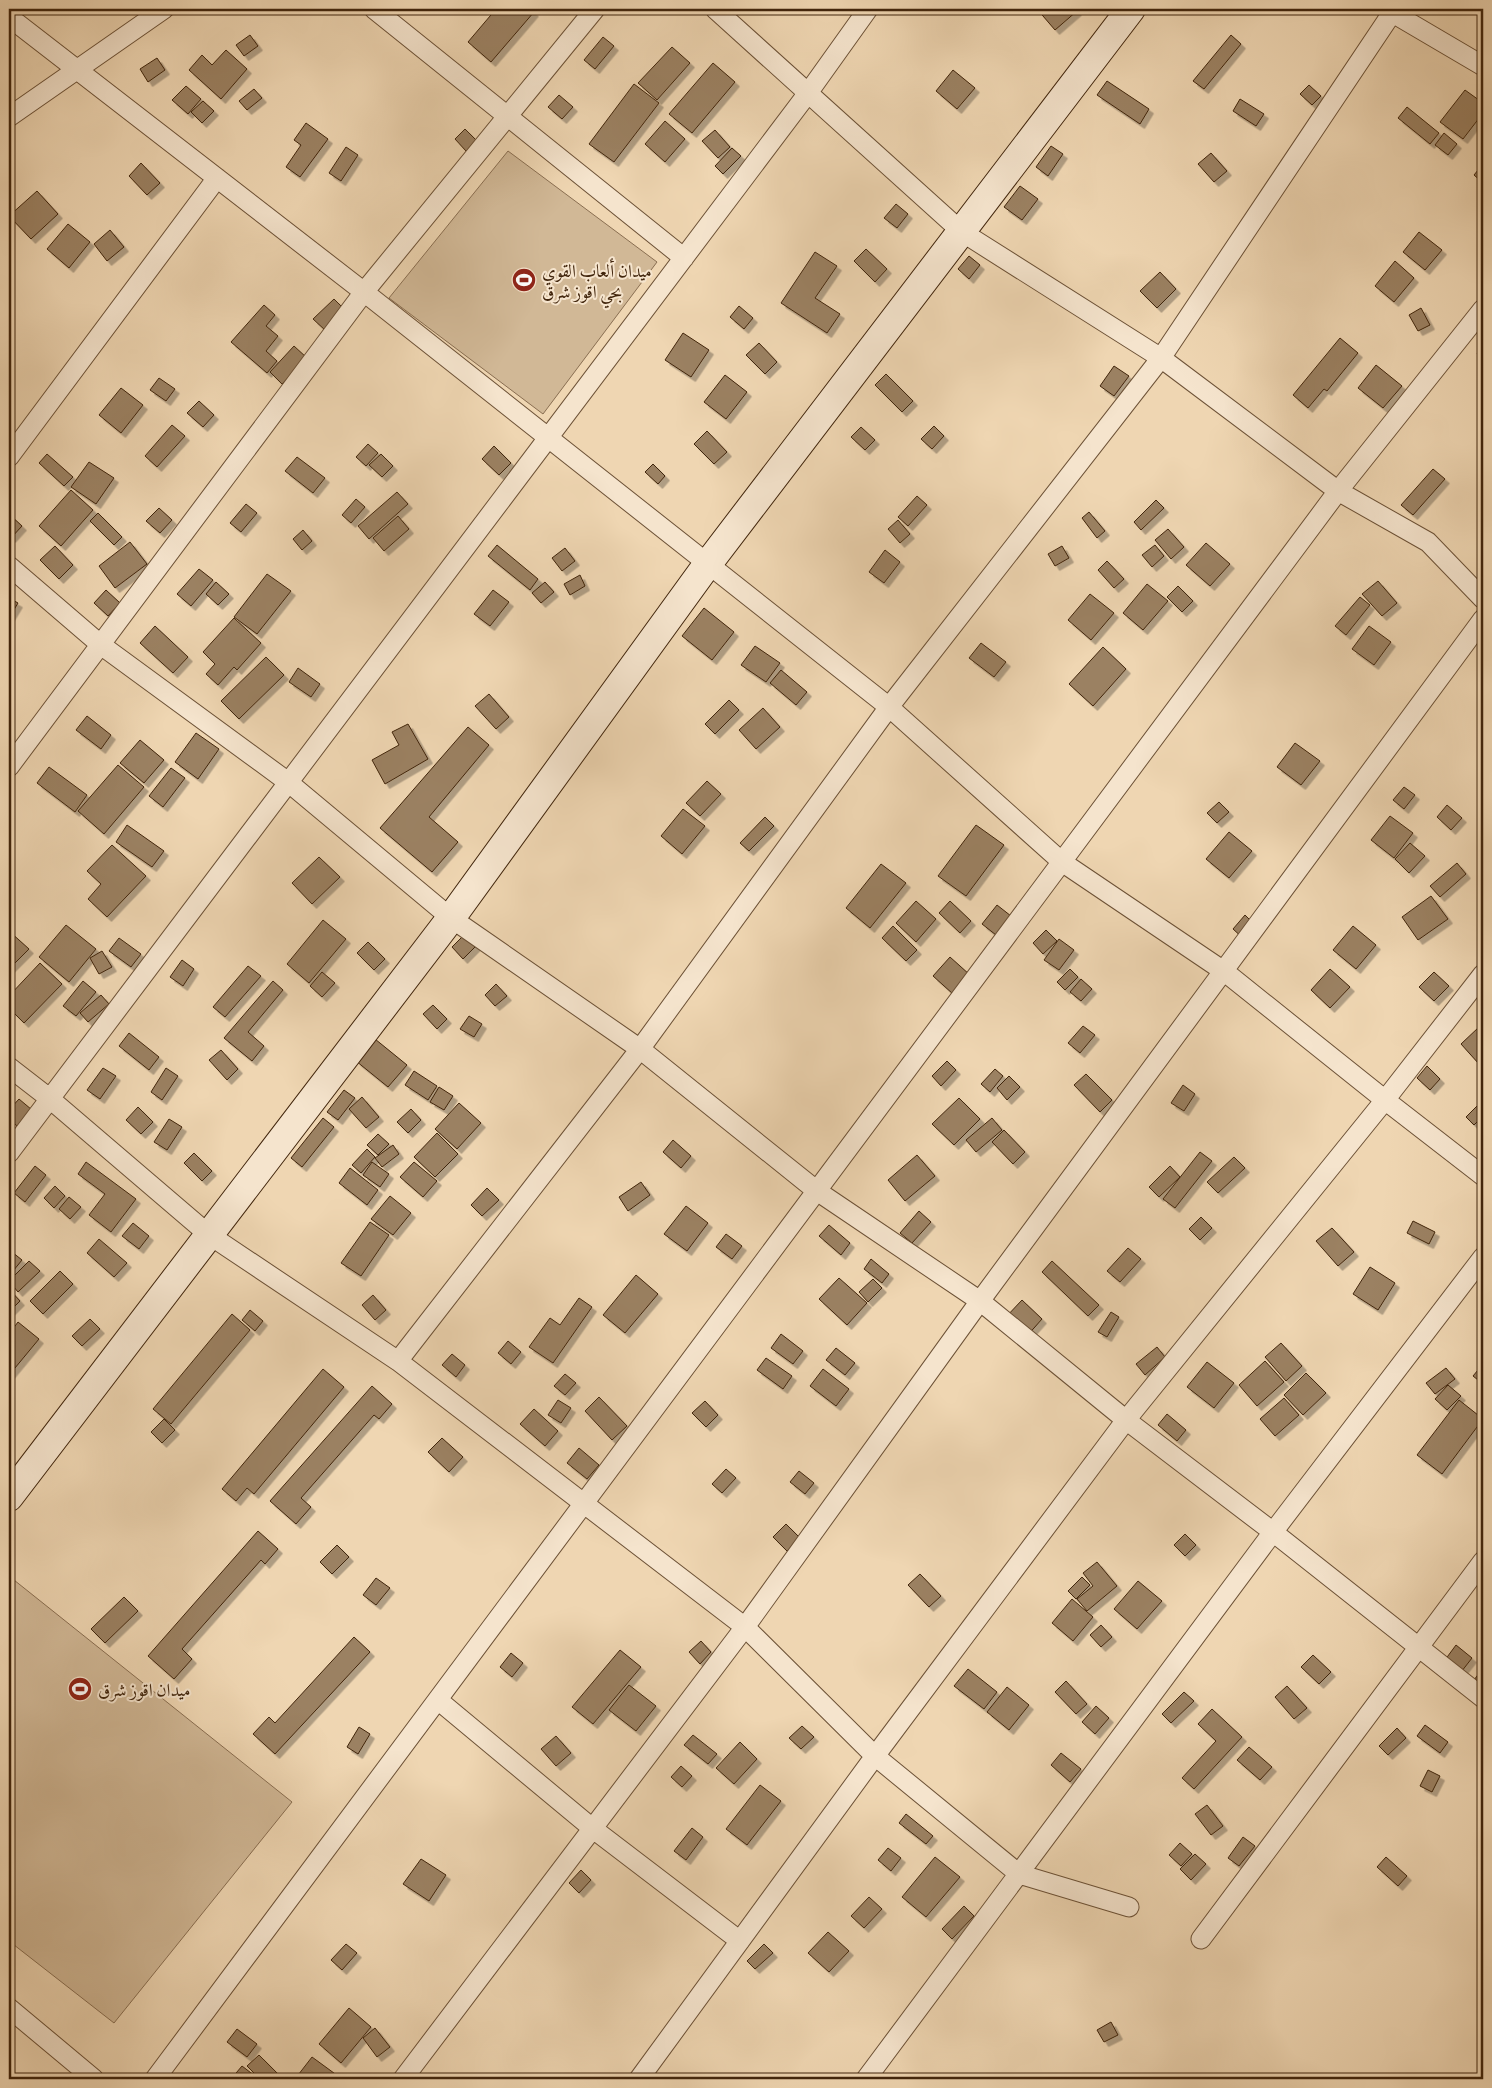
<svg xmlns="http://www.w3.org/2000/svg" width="1492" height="2088" viewBox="0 0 1492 2088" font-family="'EB Garamond',Amiri,serif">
	<defs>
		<filter id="shadow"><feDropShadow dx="4.5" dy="4.5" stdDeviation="0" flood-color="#0004"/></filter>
	</defs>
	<rect width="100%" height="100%" fill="#efd6b2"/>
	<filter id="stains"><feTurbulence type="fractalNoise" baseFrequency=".004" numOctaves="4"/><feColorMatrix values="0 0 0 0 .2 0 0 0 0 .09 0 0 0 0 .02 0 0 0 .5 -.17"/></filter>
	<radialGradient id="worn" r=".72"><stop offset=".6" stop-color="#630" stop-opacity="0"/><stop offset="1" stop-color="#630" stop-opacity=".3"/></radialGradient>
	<!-- green -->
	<path fill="#d1b896" stroke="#896e51" d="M508,151L657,262L543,414L389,298Z
		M9,1576L292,1802L114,2023L9,1941Z"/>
	<!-- building -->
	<path fill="#9b8162" stroke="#41250c" filter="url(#shadow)" d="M496,9H530L534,12L491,62L468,42Z
		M1037,9H1076L1077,11L1055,30Z
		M250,35L258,46L244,56L236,45Z
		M1231,35L1241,44L1204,89L1193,81Z
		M603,37L614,46L595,69L584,60Z
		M672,47L690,63L657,100L638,83Z
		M226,50L247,69L221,99L189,70L202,55L212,65Z
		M157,58L165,70L148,82L140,69Z
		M713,63L735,82L692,133L669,114Z
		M953,70L975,88L957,109L936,91Z
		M1107,81L1149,109L1140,124L1097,95Z
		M634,84L659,103L614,162L589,144Z
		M1309,85L1321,96L1312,105L1300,94Z
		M186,86L201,99L188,114L172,100Z
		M254,89L262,98L247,110L239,101Z
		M1465,90L1483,103V113L1463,139L1440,122Z
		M559,95L573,107L562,119L548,107Z
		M1240,99L1264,114L1256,126L1233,111Z
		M203,101L214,111L202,123L191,112Z
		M1407,107L1439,133L1430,144L1398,118Z
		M665,121L685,139L665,162L645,144Z
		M306,123L328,139L300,177L286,167L301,145L294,140Z
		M465,129L477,141L466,151L455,139Z
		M715,130L730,147L718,158L702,141Z
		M1444,133L1457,144L1448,155L1435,145Z
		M1051,146L1063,154L1048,176L1036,167Z
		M346,147L358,155L341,181L329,173Z
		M732,148L741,156L723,174L715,166Z
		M1211,153L1227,171L1214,182L1198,164Z
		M141,163L160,183L147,195L129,176Z
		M1483,164V183L1474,175Z
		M1020,186L1038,199L1022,220L1004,207Z
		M37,191L58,214L31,239L9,216Z
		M896,204L908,214L897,228L884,218Z
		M68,224L90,242L69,268L47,249Z
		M110,230L124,247L107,261L94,244Z
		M1419,232L1442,250L1425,270L1403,252Z
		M866,249L887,269L875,282L854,261Z
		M815,252L837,266L815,298L840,314L827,333L781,303Z
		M969,256L980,265L969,279L958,269Z
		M1395,261L1414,278L1394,302L1375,286Z
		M1160,272L1176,289L1157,308L1140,291Z
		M334,299L345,310L325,330L313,319Z
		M264,305L275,315L266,326L278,336L266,351L277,361L267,373L231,342Z
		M739,306L753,318L744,329L730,317Z
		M1421,308L1430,325L1418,331L1409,315Z
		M683,333L709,350L691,377L665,360Z
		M1340,338L1358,353L1327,391L1324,389L1308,408L1293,395Z
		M759,343L777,362L765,374L746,355Z
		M294,346L307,358L282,384L270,372Z
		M1483,346V359L1477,354Z
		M1376,365L1402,386L1383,408L1358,388Z
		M1114,366L1129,376L1114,396L1100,386Z
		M886,374L913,401L902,412L875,385Z
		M725,375L747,392L726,419L704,402Z
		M159,378L175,389L166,401L150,390Z
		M121,388L143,405L121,433L99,415Z
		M199,401L214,415L203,427L187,413Z
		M172,425L185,436L157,467L145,456Z
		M934,426L944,436L932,449L921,439Z
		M861,427L875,440L865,450L851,437Z
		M707,431L727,452L714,464L694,444Z
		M368,444L378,453L366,466L356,457Z
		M494,446L511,463L499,475L482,459Z
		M47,454L73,477L64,486L39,463Z
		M381,454L393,466L382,477L369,465Z
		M297,457L325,478L313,493L285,471Z
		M89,462L114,478L96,504L71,487Z
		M653,464L665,476L658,484L645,472Z
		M1433,469L1445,479L1413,515L1401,505Z
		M71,490L93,510L61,546L39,526Z
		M397,492L408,504L369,539L358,526Z
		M917,496L927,505L908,526L898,517Z
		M356,499L365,507L351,523L342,515Z
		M1156,500L1164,508L1141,530L1134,522Z
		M246,504L257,513L241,532L230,523Z
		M159,508L172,520L160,533L146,521Z
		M1089,512L1105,531L1097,538L1082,518Z
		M98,513L122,537L114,545L90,521Z
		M9,514L22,526L11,538L9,536Z
		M398,516L409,529L384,551L373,538Z
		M898,520L910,534L900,543L888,529Z
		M1168,529L1184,547L1171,559L1155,540Z
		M303,530L312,541L302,550L293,539Z
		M130,542L147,564L115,588L99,566Z
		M1206,543L1230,564L1210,586L1186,565Z
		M497,545L538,579L530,590L488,556Z
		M1155,545L1164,556L1152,567L1142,555Z
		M55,546L73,565L59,579L40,560Z
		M1062,546L1069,558L1055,566L1048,554Z
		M565,548L575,561L562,571L552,558Z
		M885,550L900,562L884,583L869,572Z
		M1107,561L1124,579L1114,588L1098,570Z
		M199,569L213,580L191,606L177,594Z
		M267,574L291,591L257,634L234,617Z
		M580,575L585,586L570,595L564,584Z
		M1378,581L1397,603L1382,616L1362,594Z
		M216,582L229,594L218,605L206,594Z
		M545,582L554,592L541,603L532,593Z
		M1147,584L1168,601L1143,630L1123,613Z
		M1178,586L1193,601L1182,612L1167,597Z
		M106,590L120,603L108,616L94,603Z
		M493,590L509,602L490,626L474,614Z
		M1090,594L1114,613L1091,640L1068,620Z
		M1360,597L1370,605L1346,635L1335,626Z
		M9,598L18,603L9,618Z
		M704,608L734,632L712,660L682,636Z
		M234,618L261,643L237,670L234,667L218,685L206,674L215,664L203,652Z
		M155,626L188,657L173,673L140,643Z
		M1369,626L1391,642L1374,665L1352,649Z
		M981,643L1006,662L994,677L969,658Z
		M755,646L780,663L766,682L741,665Z
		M1103,647L1126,669L1093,706L1069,684Z
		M266,657L284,675L239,719L221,701Z
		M298,668L320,684L311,697L289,682Z
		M781,670L807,692L796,705L770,683Z
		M489,694L509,717L496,729L475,706Z
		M729,700L739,710L715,734L705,724Z
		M763,708L780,727L756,749L739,730Z
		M87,716L111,735L101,749L76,730Z
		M408,724L428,759L385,784L372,760L399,745L392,732Z
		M468,727L489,745L429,817L458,842L432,872L380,828Z
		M196,733L219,749L198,779L175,762Z
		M140,740L164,760L144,783L120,763Z
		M1295,743L1320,761L1301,785L1277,767Z
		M118,765L144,787L104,834L78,811Z
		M49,767L87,795L75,812L37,783Z
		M171,768L185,778L163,807L149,796Z
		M707,781L721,794L700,816L686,803Z
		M1404,787L1415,795L1404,809L1393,800Z
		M1219,802L1229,812L1217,823L1207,813Z
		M1447,805L1462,818L1451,830L1437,817Z
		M683,809L705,826L682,854L661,836Z
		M1390,816L1413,833L1394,858L1371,840Z
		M765,817L774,826L749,851L740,843Z
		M127,825L164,851L152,867L116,842Z
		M976,825L1004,845L966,896L938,876Z
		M1229,832L1252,851L1229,878L1206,859Z
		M1410,843L1425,856L1409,873L1395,859Z
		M112,845L146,876L107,917L88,899L101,884L87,871Z
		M319,857L340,877L312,904L292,883Z
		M1457,863L1466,874L1440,897L1430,886Z
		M881,864L906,883L870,928L846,908Z
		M1431,896L1448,919L1418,940L1402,917Z
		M916,901L936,919L916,942L896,923Z
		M950,901L971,921L960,933L939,913Z
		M997,905L1011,916L996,935L982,924Z
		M1245,915L1256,926L1244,939L1233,929Z
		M323,920L346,939L309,983L287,964Z
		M66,925L96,949L69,982L39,957Z
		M893,926L917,950L906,961L882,938Z
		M1353,926L1376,945L1356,969L1333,950Z
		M1046,930L1057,941L1043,954L1033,943Z
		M9,931L29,949L9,969Z
		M464,935L476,946L463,959L452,947Z
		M119,938L141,954L131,967L109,951Z
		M1059,939L1074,950L1059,970L1044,960Z
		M368,942L385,959L374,970L357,953Z
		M102,951L112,967L99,974L90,958Z
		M950,957L970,975L953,994L933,976Z
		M182,960L194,969L183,986L170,977Z
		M40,963L62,984L24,1023L9,1008V996Z
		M248,966L261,976L225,1017L213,1007Z
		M1070,969L1078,977L1065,990L1057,982Z
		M1330,969L1350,987L1330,1008L1311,990Z
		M322,972L335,983L322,997L310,986Z
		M1434,972L1449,986L1434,1001L1419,987Z
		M1081,979L1092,989L1081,1001L1070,992Z
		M83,981L96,992L76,1016L63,1006Z
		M273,981L283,990L248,1032L264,1046L252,1061L224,1038Z
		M496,984L507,996L495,1006L485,995Z
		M101,995L109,1004L88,1022L80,1013Z
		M433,1005L447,1019L437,1029L423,1014Z
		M469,1016L482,1024L474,1037L460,1029Z
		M1083,1026L1095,1035L1080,1053L1068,1043Z
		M1479,1027L1483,1031V1060L1479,1064L1461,1044Z
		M129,1033L159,1057L149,1070L119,1046Z
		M375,1039L407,1065L388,1087L356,1061Z
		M221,1050L238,1069L227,1080L209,1060Z
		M947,1061L956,1070L941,1086L932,1076Z
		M1427,1066L1440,1079L1430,1090L1417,1078Z
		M103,1068L116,1076L100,1099L87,1090Z
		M166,1068L178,1076L162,1100L151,1092Z
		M995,1069L1003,1076L990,1092L981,1084Z
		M414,1071L437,1086L428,1100L405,1085Z
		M1086,1074L1112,1100L1100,1112L1074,1085Z
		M1009,1076L1020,1087L1007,1100L997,1088Z
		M1183,1085L1195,1094L1184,1111L1171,1103Z
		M439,1087L453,1096L444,1110L430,1102Z
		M344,1090L355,1098L338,1120L327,1112Z
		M362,1097L379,1117L366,1128L349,1109Z
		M959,1098L980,1119L954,1145L932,1124Z
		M19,1099L38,1115L23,1131L9,1119V1110Z
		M1483,1100V1116L1474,1125L1466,1117Z
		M459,1103L481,1123L457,1149L435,1129Z
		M138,1107L153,1122L141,1134L126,1120Z
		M411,1109L421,1120L408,1133L397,1122Z
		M323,1118L334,1127L302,1167L291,1158Z
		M992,1118L1002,1130L976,1152L966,1140Z
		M169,1119L182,1127L167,1150L154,1142Z
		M1004,1130L1025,1152L1013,1164L992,1142Z
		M437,1133L458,1154L435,1177L414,1157Z
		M378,1134L389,1144L378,1155L367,1145Z
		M673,1140L691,1156L681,1168L663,1152Z
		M393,1145L399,1154L382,1167L375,1158Z
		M367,1149L375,1157L361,1173L352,1165Z
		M1200,1152L1212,1161L1175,1208L1163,1199Z
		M194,1153L212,1171L202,1181L184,1163Z
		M917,1155L935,1176L905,1201L888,1180Z
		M1234,1157L1245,1168L1218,1193L1207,1182Z
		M86,1162L136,1199L111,1232L89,1215L105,1194L78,1174Z
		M372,1162L389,1174L380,1187L363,1175Z
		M414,1162L437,1181L423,1197L400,1177Z
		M35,1166L46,1175L25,1202L14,1193Z
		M1170,1166L1180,1177L1159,1197L1149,1187Z
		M350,1168L378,1190L367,1205L339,1183Z
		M641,1182L650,1195L628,1211L619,1197Z
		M55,1186L65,1196L54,1208L44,1198Z
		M487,1188L499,1200L482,1216L471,1205Z
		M390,1196L411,1213L393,1235L371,1219Z
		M69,1197L81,1207L70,1219L59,1209Z
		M686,1206L708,1223L687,1251L664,1234Z
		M919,1211L931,1222L912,1243L900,1233Z
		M1201,1217L1212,1228L1200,1240L1189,1229Z
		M1413,1221L1435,1232L1429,1244L1407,1233Z
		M370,1222L389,1235L361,1276L341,1263Z
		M133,1223L149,1236L139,1249L122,1236Z
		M829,1225L850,1243L841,1255L819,1236Z
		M1332,1228L1354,1252L1338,1266L1316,1241Z
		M726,1234L742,1246L732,1259L716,1247Z
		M99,1239L127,1263L114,1277L87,1253Z
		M1128,1248L1141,1259L1120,1282L1107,1271Z
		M12,1252L22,1260L9,1276V1256Z
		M871,1259L889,1274L882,1283L864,1269Z
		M29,1261L40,1271L18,1292L9,1281Z
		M1052,1261L1099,1305L1088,1316L1042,1272Z
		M1370,1267L1395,1283L1378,1310L1353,1294Z
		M60,1271L73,1284L43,1314L30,1301Z
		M636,1275L658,1294L625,1333L603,1315Z
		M839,1278L867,1303L847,1325L819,1299Z
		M873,1279L882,1288L868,1302L859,1292Z
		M9,1289L20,1301L9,1312Z
		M373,1295L386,1310L375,1320L362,1305Z
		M579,1298L592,1307L553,1363L529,1347L550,1318L560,1325Z
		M1022,1300L1042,1319L1026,1337L1005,1318Z
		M250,1310L263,1321L255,1331L242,1320Z
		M1111,1312L1119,1317L1107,1337L1098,1332Z
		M232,1314L250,1330L171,1424L153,1409Z
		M90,1319L100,1329L82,1346L72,1336Z
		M18,1322L39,1339L10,1374L9,1334Z
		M781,1334L803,1351L793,1364L771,1348Z
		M508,1341L521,1352L511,1364L498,1353Z
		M1281,1343L1302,1366L1286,1381L1265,1357Z
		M1157,1347L1165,1357L1145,1375L1136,1364Z
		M836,1348L855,1363L845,1375L826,1360Z
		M452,1354L465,1365L456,1377L442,1365Z
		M766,1358L792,1376L783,1389L757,1370Z
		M1265,1361L1284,1382L1257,1406L1239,1385Z
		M1207,1362L1234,1383L1214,1408L1187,1387Z
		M1483,1364V1384L1473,1376Z
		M1446,1368L1455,1379L1435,1394L1426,1383Z
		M323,1369L344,1387L254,1494L247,1488L236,1501L222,1489Z
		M823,1369L849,1389L836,1406L810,1386Z
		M1306,1373L1326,1393L1303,1415L1284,1395Z
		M565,1374L576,1383L565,1395L554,1386Z
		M1448,1385L1461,1396L1447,1410L1435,1399Z
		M372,1386L392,1404L379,1419L374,1415L301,1498L311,1507L296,1524L270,1501Z
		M599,1397L627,1426L612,1440L585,1411Z
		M1284,1398L1299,1415L1275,1436L1260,1419Z
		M558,1400L571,1408L561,1423L548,1415Z
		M1459,1400L1483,1419L1442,1474L1417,1455Z
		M705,1401L718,1415L706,1427L692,1413Z
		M534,1409L558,1431L545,1446L520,1424Z
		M1167,1414L1186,1430L1177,1441L1158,1425Z
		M164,1419L175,1430L162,1443L151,1432Z
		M442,1438L463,1457L449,1472L428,1452Z
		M579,1448L599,1465L587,1479L567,1463Z
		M726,1469L736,1478L722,1493L712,1484Z
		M799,1471L814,1483L805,1494L790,1482Z
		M786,1524L800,1538L787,1551L773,1537Z
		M258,1531L278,1549L265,1564L261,1560L182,1649L192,1659L174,1679L148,1656Z
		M1185,1534L1196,1545L1185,1556L1174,1545Z
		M337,1545L349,1557L332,1574L320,1562Z
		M1097,1562L1117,1586L1087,1611L1077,1599L1093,1586L1083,1573Z
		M920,1574L941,1596L929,1607L908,1585Z
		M1082,1577L1090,1585L1076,1599L1068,1591Z
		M376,1578L390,1588L376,1605L363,1595Z
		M1138,1581L1162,1601L1137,1629L1114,1609Z
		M124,1597L138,1611L105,1643L91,1629Z
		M1072,1599L1093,1617L1073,1641L1052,1623Z
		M1101,1625L1112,1637L1101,1647L1090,1635Z
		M354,1637L370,1652L275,1754L253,1734L269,1717L275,1723Z
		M701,1641L711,1652L700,1664L689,1652Z
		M1456,1645L1472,1658L1458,1676L1442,1664Z
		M620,1650L641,1667L593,1724L572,1707Z
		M511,1653L523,1663L512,1677L500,1667Z
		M1313,1655L1331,1672L1319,1684L1301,1667Z
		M1483,1668V1694L1471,1684Z
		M968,1669L997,1692L984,1709L954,1686Z
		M1066,1681L1087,1704L1076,1714L1055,1692Z
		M629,1685L656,1706L636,1731L609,1710Z
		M1287,1686L1307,1708L1294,1719L1275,1697Z
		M1007,1687L1029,1705L1009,1730L987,1712Z
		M1184,1692L1194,1701L1171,1723L1162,1714Z
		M1096,1706L1109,1718L1095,1734L1082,1722Z
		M1212,1709L1242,1737L1194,1789L1182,1778L1216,1741L1198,1724Z
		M1425,1725L1448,1742L1440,1753L1417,1736Z
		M802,1726L814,1737L801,1749L789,1738Z
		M359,1727L370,1734L358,1754L347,1747Z
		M1397,1728L1406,1738L1388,1755L1379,1746Z
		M693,1735L717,1754L708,1764L684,1745Z
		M556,1736L571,1753L556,1766L541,1749Z
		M740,1742L757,1759L734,1784L716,1768Z
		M1249,1747L1272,1767L1260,1780L1237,1760Z
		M1061,1753L1081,1769L1070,1782L1051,1765Z
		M681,1766L692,1776L682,1787L671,1777Z
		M1428,1770L1440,1776L1432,1792L1420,1786Z
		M760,1785L781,1801L747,1845L726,1829Z
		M1207,1805L1223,1826L1211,1835L1195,1814Z
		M906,1814L933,1836L926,1844L899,1823Z
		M692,1828L703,1837L686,1860L674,1851Z
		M1243,1837L1255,1846L1239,1866L1228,1858Z
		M1180,1843L1192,1854L1181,1866L1169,1855Z
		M888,1848L901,1858L891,1871L878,1860Z
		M1195,1854L1206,1864L1191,1880L1180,1869Z
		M935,1857L960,1877L926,1917L902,1897Z
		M1386,1857L1407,1876L1398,1886L1377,1867Z
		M421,1859L446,1875L429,1901L403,1884Z
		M581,1870L591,1880L579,1893L569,1883Z
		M869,1897L882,1909L864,1928L851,1916Z
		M964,1906L974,1916L952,1939L942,1929Z
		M828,1932L849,1951L829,1972L808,1953Z
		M346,1944L357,1953L342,1970L331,1960Z
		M764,1944L773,1953L755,1969L747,1961Z
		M349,2008L371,2027L341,2063L319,2044Z
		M1111,2022L1118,2035L1104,2042L1097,2030Z
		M375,2028L390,2047L377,2057L363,2038Z
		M237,2029L257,2044L247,2057L227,2042Z
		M259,2055L280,2076L276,2079H257L259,2078L247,2066Z
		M312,2057L338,2076L335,2079H295Z
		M242,2066L255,2076L252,2079H231Z"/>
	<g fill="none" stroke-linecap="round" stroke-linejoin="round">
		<!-- street casing -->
		<g stroke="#6c5136" stroke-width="21">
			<path id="street" d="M374,9L684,258
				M715,9L962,232L1161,358L1338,491L1428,542L1483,599
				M1386,9L1483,66
				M9,17L364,292L889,707L1062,862L1225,972L1385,1100L1483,1176
				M9,117L164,9
				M9,457L217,178
				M9,566L101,645L288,782L451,918L640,1049L817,1191L980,1301L1126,1420L1273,1532L1483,1698
				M9,767L364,292L595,9
				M9,1067L49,1098L208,1234L398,1361L745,1627L875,1756L1019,1874L1129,1907
				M9,1153L808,93L868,9
				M398,1361L640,1049L889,707L1161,358L1392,13
				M438,1700L592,1828L740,1941
				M1201,1939L1483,1561
				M9,2008L94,2079
				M155,2079L1338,491L1483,309
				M403,2079L745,1627L980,1301L1483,619
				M639,2079L875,1756L1126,1420L1385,1100L1483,974
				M866,2079L1273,1532L1483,1257"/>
		</g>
		<!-- secondary casing -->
		<g stroke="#41250c" stroke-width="30">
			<path id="secondary" d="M9,1497L451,918L707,565L1131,9"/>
		</g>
		<!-- street -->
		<use href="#street" stroke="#f5e4cd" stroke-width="19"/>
		<!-- secondary -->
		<use href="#secondary" stroke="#f5e4cd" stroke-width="28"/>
	</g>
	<!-- icons -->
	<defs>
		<g id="stadium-disc" transform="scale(1.25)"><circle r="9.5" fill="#8f2418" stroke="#f5e4cd"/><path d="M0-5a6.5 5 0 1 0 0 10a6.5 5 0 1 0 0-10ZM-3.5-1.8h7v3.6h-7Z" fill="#fff"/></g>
	</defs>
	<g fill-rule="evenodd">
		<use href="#stadium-disc" x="524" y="280"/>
		<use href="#stadium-disc" x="80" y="1689"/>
	</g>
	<g text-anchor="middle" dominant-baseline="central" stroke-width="4" stroke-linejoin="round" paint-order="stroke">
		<!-- poi labels -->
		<g font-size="18" fill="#41250c" stroke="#f5e4cd" text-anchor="start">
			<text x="542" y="270">ميدان ألعاب القوي<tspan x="542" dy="21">بحي اقوز شرق</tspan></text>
			<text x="98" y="1689">ميدان اقوز شرق</text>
		</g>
	</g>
	<!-- margin -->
	<rect width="1492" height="2088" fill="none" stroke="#efd6b2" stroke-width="30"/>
	<rect x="10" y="10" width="1472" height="2068" fill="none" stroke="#41250c" stroke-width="2.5"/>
	<rect x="15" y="15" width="1462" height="2058" fill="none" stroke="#41250c"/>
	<rect width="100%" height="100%" filter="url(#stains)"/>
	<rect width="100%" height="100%" fill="url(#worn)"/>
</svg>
